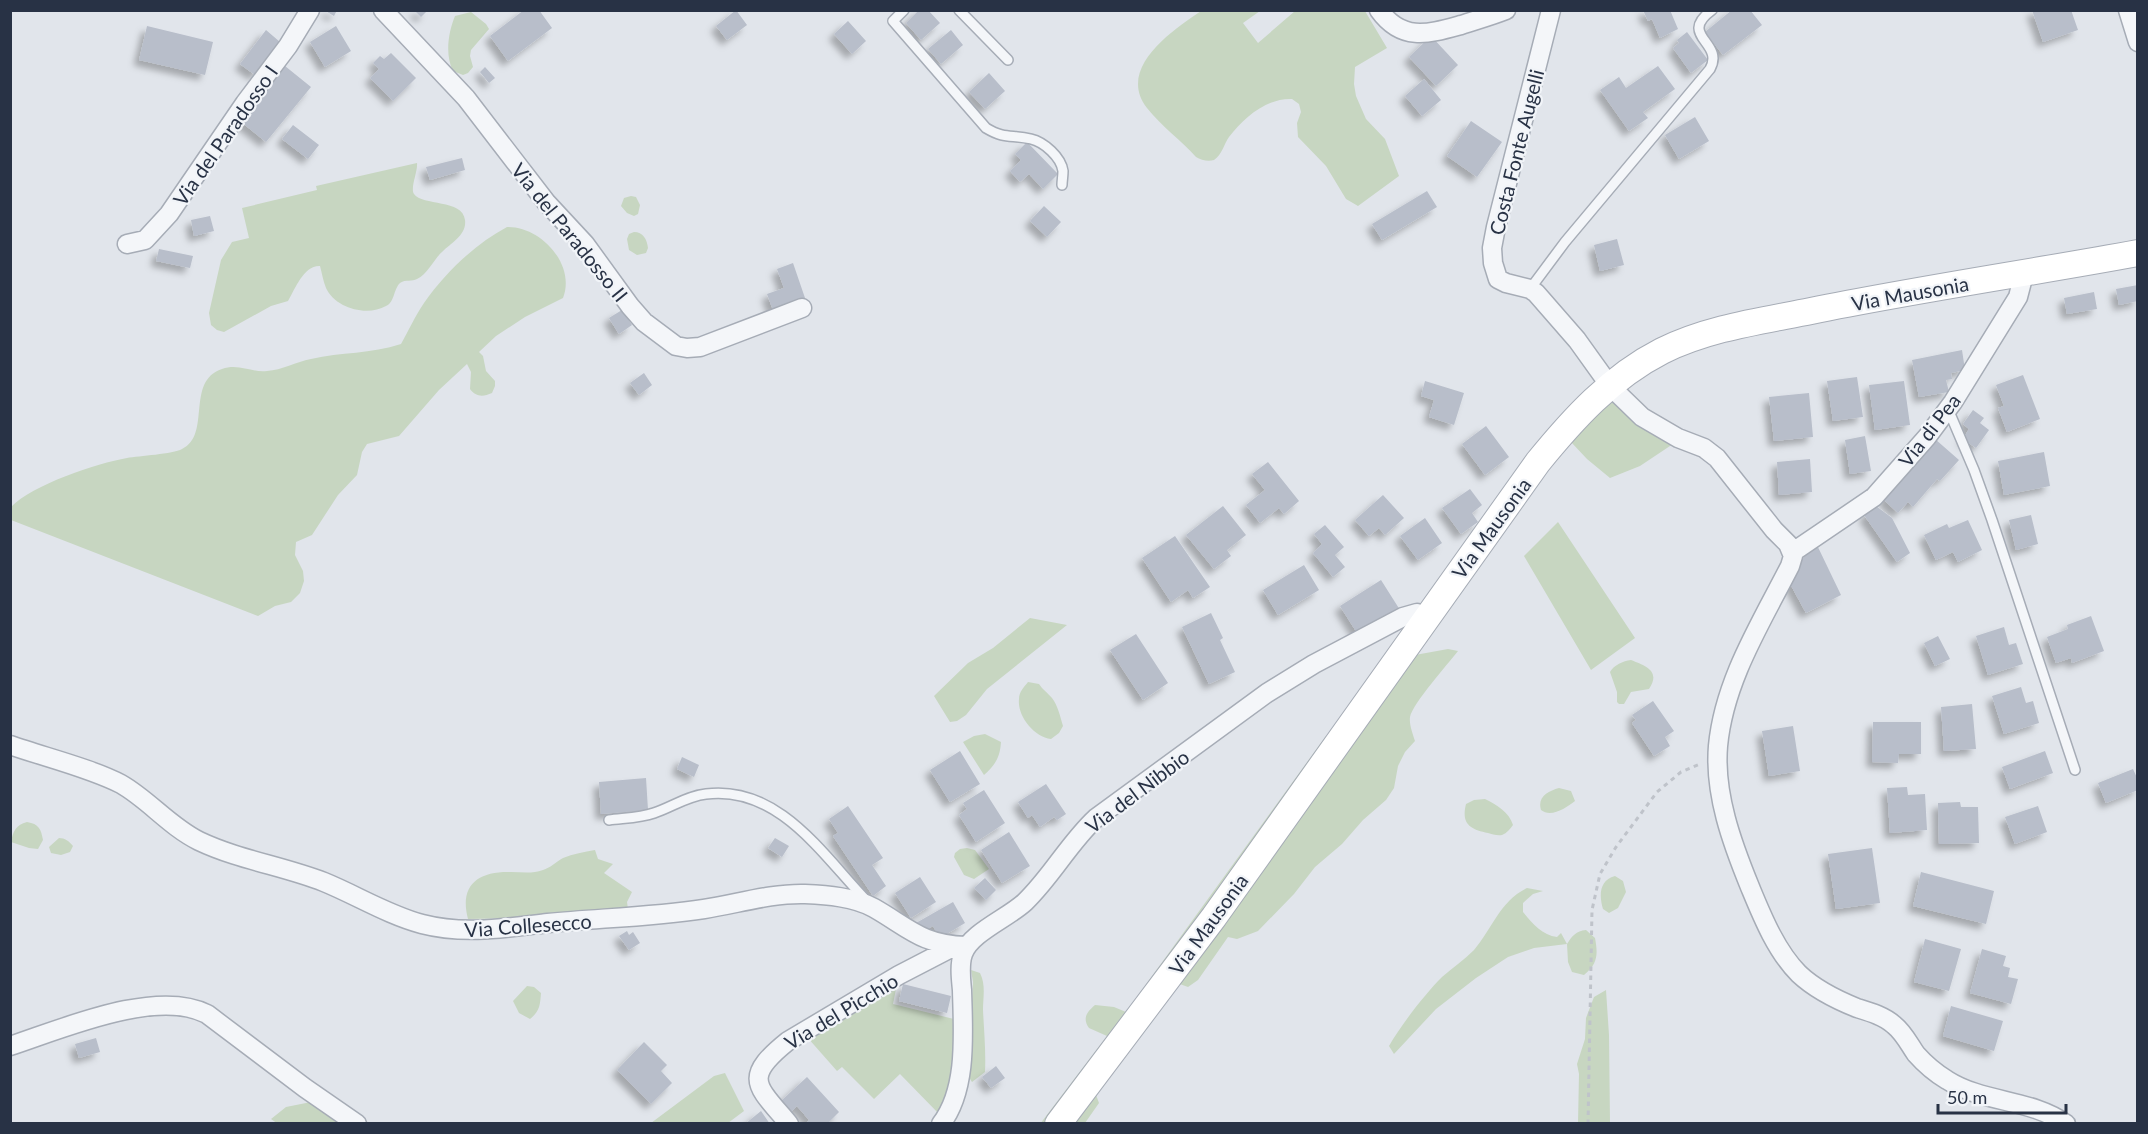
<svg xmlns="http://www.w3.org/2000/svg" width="2148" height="1134" viewBox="0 0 2148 1134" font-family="Lato,sans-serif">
	<defs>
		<filter id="shadow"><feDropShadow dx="-5.5" dy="5.5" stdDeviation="3" flood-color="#0004"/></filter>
	</defs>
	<rect width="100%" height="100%" fill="#e1e5eb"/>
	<!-- green -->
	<path fill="#c7d6c1" d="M1201,11H1260L1243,23L1258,43L1295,11H1365L1387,48L1355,67L1354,84L1356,96L1366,119L1385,139L1399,176L1358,206L1346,199L1326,166L1298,137L1297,123L1301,112L1299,104L1292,99C1266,98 1244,118 1229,137C1224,144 1222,155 1214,160C1208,162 1201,160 1196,157C1181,140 1161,126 1147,108C1116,68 1173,30 1201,11Z
		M471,12L486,24L489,29L471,50L470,56L473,67L468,73L463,75L453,71C445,55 448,33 455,16Z
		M417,163C418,171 410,188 414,194C422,206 463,199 465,220C467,235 451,243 442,252C434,259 428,274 417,279C412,282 406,279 400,283C393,290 395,302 386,306C367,317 335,308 326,288C323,281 322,273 320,266C304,265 295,289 288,301L271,306L224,332L217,330L211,325L209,313L221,260L232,242L249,238L242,208L317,190L316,186Z
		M631,196L636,197L640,205L638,214L634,216L627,213L621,206L624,198Z
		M507,227C541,226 576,265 563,298L525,317L496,336L479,352L483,356L486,371L495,381V386L492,393C483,397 476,397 470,389L471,372L467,364L439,390L399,436L367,444L362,452L357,475L338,495L312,535L296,542L295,555L303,571L304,581L300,593L291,602L275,606L258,616L11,520V507C32,485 97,463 127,458C139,456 173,454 182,449C212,435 185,381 222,369C239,363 252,373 267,371C282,370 296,362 311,359C341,352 371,354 401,344C409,330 415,316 424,303C445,273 475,244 507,227Z
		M634,232C643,232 647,239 648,248L646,253L637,255L629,250L627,239L629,234Z
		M1616,400L1673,444L1640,466L1610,478L1587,459L1571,442L1598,412Z
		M1558,522L1635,638L1591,670L1524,556Z
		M1030,618L1067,625L987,689L966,715L957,721L950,722L934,696L968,663L993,648Z
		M1448,649L1458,651C1448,664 1413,703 1410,717C1409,725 1413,734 1415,741L1405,752L1398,766L1394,788L1386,800L1363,820L1342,844L1315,867L1294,894L1258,931L1237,939L1228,937L1198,980L1188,987L1177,983L1415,655Z
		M1631,660C1646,666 1661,671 1649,689L1631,692L1624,704H1619L1617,702V692L1610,672C1614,665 1623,661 1631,660Z
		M1028,682L1039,684C1043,690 1047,692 1052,698C1058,706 1060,716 1063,726L1059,733L1051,739C1034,737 1017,716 1019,699C1019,692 1024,687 1028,682Z
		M985,734L1001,742C1000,758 995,765 984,775L963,742L974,736Z
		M1326,736L1330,741L1056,1109L1044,1123L1040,1124L1107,1036L1089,1028C1082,1018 1087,1012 1095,1005L1114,1007L1126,1012Z
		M1559,788L1571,791L1575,801C1566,808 1551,818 1541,810C1537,797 1548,791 1559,788Z
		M1485,799C1497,805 1509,812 1513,825C1510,829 1507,833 1502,835C1497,836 1492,834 1488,833C1470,829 1461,824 1466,804L1474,800Z
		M27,822C39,824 41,829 43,840L38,849L29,848L11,842C13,831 16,825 27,822Z
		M59,838C65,838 69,841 73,846L70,852L61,855L51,853L49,847Z
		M967,848L975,850L989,869L974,879L964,875L954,857L955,853L960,849Z
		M595,850L598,859L613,864L604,873L632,892L627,902L628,909L518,918L468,919C459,885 478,871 511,872C522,872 532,874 543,870C550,868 556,862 563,858C573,854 584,852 595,850Z
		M1615,876L1623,881L1626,892L1618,908L1609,913L1603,909C1599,896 1599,880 1615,876Z
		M1527,888L1543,891L1533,894L1523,903V912C1532,923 1542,935 1557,937L1561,933L1567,944C1572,936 1576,931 1586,930L1595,938C1598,954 1598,964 1584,975L1572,972L1568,962L1567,944L1534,948L1508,957L1476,978L1436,1009L1394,1054L1389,1046C1401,1025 1425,994 1442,977C1452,968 1464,960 1474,950C1492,929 1500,901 1527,888Z
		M971,970L980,973C986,985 983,997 983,1010C984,1031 986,1051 985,1072L972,1082L968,1076L973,982Z
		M897,984L893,1004L958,1020L957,1060L940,1115L900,1074L874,1099L842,1067L837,1071L807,1037Z
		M527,986L534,987L541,993C540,1005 540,1011 530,1019L519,1013L513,1001Z
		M1606,990L1609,1035L1610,1123H1578L1579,1074L1577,1064L1585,1039L1586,1018L1594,997Z
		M725,1073L744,1111L728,1123H651L714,1076Z
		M1096,1095L1099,1103L1085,1123H1075Z
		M311,1102L360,1116L368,1123L278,1124L271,1119L286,1107Z"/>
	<!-- building -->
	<path fill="#b8beca" filter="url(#shadow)" d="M324,10H337L334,16Z
		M414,10H428L421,17Z
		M524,10H539L552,28L508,61L490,36Z
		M736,10L747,25L727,40L716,26Z
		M919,10H928L940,23L921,40L906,23Z
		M1643,10H1670L1678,29L1660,38L1652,19L1648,21Z
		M1732,10H1750L1762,25L1723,55L1705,32Z
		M2032,10H2071L2078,30L2043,42Z
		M848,21L866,41L852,54L834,34Z
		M147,26L213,42L205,75L139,60Z
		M336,26L351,51L325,67L310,42Z
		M266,30L280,42L255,75L240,64Z
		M951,30L963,45L941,64L928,49Z
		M1687,32L1708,60L1691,73L1673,48L1679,43L1677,40Z
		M1431,36L1458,65L1436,86L1409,57Z
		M391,53L416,78L393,101L370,78L379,69L373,63L380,56L384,59Z
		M285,66L311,87L266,142L240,121Z
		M1658,66L1675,89L1643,112L1648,118L1629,131L1600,90L1619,77L1626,88Z
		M485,67L495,78L489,83L480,72Z
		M989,73L1005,91L985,109L969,92Z
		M1424,79L1441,100L1422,116L1405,96Z
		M1695,117L1709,141L1679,159L1665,135Z
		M1471,121L1502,142L1477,177L1447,156Z
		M293,125L319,145L308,159L282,139Z
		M1027,142L1058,174L1043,189L1029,174L1020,182L1010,171L1021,160L1015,154Z
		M462,158L465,170L430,180L426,167Z
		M1427,191L1437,207L1382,240L1372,224Z
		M1044,206L1061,222L1047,237L1030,221Z
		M210,216L214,231L194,236L191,220Z
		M1617,239L1624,265L1600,271L1594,245Z
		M159,249L193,256L190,268L156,261Z
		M793,263L805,298L773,310L767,294L784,288L777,269Z
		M2138,285V301L2119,305L2116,289Z
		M2094,292L2097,309L2067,314L2064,298Z
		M622,310L632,325L619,334L609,318Z
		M1962,350L1965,370L1951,373L1952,379L1946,380L1949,392L1919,397L1912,360Z
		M644,373L652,385L639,395L630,383Z
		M2023,375L2040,419L2007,432L1998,408L2004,406L1996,385Z
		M1857,377L1863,417L1833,421L1827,381Z
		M1425,381L1464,393L1454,425L1429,417L1434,400L1421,396Z
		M1904,381L1910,425L1875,430L1869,385Z
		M1809,393L1813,437L1774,441L1769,397Z
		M1973,410L1984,418L1980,423L1989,430L1976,448L1963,439L1969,429L1963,424Z
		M1486,426L1509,457L1485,475L1462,444Z
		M1865,436L1871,471L1850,474L1845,440Z
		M1935,439L1959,460L1940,481L1937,479L1913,507L1908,502L1898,513L1883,499Z
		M2044,452L2050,486L2004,495L1998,461Z
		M1810,459L1812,492L1779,495L1777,462Z
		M1268,462L1299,501L1284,514L1279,508L1260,523L1246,505L1265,490L1252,474Z
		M1470,489L1482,505L1472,513L1478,522L1461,534L1442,508Z
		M1383,495L1404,518L1385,535L1379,528L1369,536L1355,520Z
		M1223,506L1246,535L1227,550L1231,556L1214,569L1186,535Z
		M1876,506L1892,518L1910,553L1897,562L1864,515Z
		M2031,515L2038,544L2016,550L2009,520Z
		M1425,518L1442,543L1418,560L1400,536Z
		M1968,520L1982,550L1958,562L1953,552L1936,560L1924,535L1947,524L1949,528Z
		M1325,525L1344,547L1335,555L1345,567L1333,577L1313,553L1322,544L1314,534Z
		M1175,536L1210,587L1193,598L1188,590L1171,602L1142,558Z
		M1816,543L1841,595L1806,613L1788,580L1796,567Z
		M1304,565L1319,590L1278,615L1263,590Z
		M1381,580L1400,610L1359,636L1340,606Z
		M1211,613L1223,638L1220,640L1235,672L1209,684L1182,627Z
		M2091,616L2104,651L2072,663L2071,658L2056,663L2047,637L2068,629L2067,625Z
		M2004,627L2009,645L2016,643L2023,664L1988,675L1976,636Z
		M1136,634L1168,683L1143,700L1110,650Z
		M1938,636L1950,659L1935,666L1924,643Z
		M2021,687L2026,703L2033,701L2039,723L2004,734L1992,696Z
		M1653,701L1674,731L1665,737L1670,746L1654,756L1632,723L1636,720L1632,715Z
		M1972,704L1976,749L1944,751L1941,707Z
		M1873,722H1921V754H1899L1898,763L1872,762Z
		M1793,726L1800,771L1769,776L1762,731Z
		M960,751L980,784L950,802L930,770Z
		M2045,751L2053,773L2010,789L2002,767Z
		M682,757L699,765L694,777L677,769Z
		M2133,769L2138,780V790L2106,803L2098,783Z
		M646,778L648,810L601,814L599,782Z
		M1046,784L1066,814L1057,820L1054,817L1040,827L1032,815L1028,818L1018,802Z
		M1907,787L1908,795L1925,794L1927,830L1890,833L1887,788Z
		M984,790L1005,823L976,842L959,815L967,809L963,803Z
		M1960,802L1961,807H1978L1979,843L1939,844L1938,803Z
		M848,806L883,858L872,865L886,886L873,896L833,836L838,833L829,819Z
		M2038,806L2047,832L2015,844L2005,817Z
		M1009,832L1030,866L1002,883L981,850Z
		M775,838L789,846L782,857L768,848Z
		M1872,848L1880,903L1836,909L1828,854Z
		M1921,872L1994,891L1986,924L1913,906Z
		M920,877L936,902L911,918L895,893Z
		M985,878L996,890L986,900L974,888Z
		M953,902L965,923L940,938L933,926L922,932L916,923Z
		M627,931L629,935L633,932L640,943L629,950L619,936Z
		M1925,939L1961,949L1949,991L1914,982Z
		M1982,949L2006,956L2003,966L2010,968L2008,977L2018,979L2011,1004L1970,993Z
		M903,984L951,996L947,1013L899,1001Z
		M1951,1006L2003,1021L1994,1051L1943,1036Z
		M96,1038L100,1052L79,1058L75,1044Z
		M644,1042L667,1065L661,1071L672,1083L651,1104L617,1070Z
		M996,1066L1005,1078L991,1088L982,1077Z
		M807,1077L839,1112L827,1124H805L809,1120L797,1106L791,1112L781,1101Z
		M761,1111L770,1124H745Z"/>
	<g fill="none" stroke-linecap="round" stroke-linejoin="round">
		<!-- service casing -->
		<g stroke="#a6acb6" stroke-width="12">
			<path id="service" d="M904,10L893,21L986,128C1006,140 1011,134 1031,139C1044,142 1061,157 1063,171C1063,176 1062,181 1062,185
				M959,10L1008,60
				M1530,289L1565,242L1710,69C1725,42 1677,36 1712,10
				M1948,409L1974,470L1992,520L2075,770
				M609,820C623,818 640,818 654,813C672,807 687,796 706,794C778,785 822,854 865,899"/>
		</g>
		<!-- minor casing -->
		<g stroke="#a6acb6" stroke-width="21">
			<path id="minor" d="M383,10L466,98L546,202L585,244L630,306L644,322L676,346L687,348L700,347L802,308
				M1379,10C1402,42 1428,34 1461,25C1476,20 1491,16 1506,10
				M1551,10L1496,227L1492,248L1493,263L1498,279L1506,283L1530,289L1536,293L1577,340L1610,386L1642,417L1678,438L1704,448L1717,458L1774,530L1788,544L1793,556L1790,566C1761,623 1724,681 1718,746C1714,794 1732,843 1750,887C1762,916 1776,951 1799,974C1815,989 1837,1000 1857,1008C1870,1012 1884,1016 1894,1025C1904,1033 1909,1044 1916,1054C1924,1063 1937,1074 1947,1080C1983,1103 2032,1099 2066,1124
				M2128,10L2138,42
				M127,244L145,240L169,214L245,103L288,46L310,10
				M1793,552L1874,497L1927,437L1953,402L2018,297L2024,274
				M10,745C44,757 90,768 121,784C149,800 169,826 199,841C239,860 283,866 324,882C356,895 388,915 422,924C464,935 505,928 548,923C600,918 652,917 704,909C737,904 771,893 805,894C827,895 854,897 874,908C909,928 922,945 966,946
				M10,1046C62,1029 156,988 207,1014L305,1088L357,1124
				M789,1124C756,1085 742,1078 788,1041L899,975L955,946
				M941,1124C968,1089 963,1032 962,990C961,979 959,965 963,954C970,933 1008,918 1025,902C1052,876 1069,843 1096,818L1267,693L1314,664L1403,617L1417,613L1427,618"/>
		</g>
		<!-- secondary casing -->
		<g stroke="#a6acb6" stroke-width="28">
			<path id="secondary" d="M1058,1124L1214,917L1538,462C1573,419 1611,377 1662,351C1708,328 1761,321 1811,311C1919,289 2029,273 2138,253"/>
		</g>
		<!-- path -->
		<path stroke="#bfc3ca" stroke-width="3" stroke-dasharray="4.5 4.5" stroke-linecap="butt" d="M1588,1124L1592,910L1600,874L1616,847L1657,792L1681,772L1702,763"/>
		<!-- service -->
		<use href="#service" stroke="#f4f6f9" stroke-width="9"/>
		<!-- minor -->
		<use href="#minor" stroke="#f4f6f9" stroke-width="18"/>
		<!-- secondary -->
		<use href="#secondary" stroke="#fff" stroke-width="26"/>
	</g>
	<g text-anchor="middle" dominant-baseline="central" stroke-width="4.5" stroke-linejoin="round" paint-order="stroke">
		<!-- street labels -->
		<g font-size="20" fill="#283245" stroke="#f1f4f8">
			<text transform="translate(225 135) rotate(-55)">Via del Paradosso I</text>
			<text transform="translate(1516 152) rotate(-76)">Costa Fonte Augelli</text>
			<text transform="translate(570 232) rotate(51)">Via del Paradosso II</text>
			<text transform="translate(1910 293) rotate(-10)">Via Mausonia</text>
			<text transform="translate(1929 430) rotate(-52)">Via di Pea</text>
			<text transform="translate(1491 528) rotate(-54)">Via Mausonia</text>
			<text transform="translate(1137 791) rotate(-37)">Via del Nibbio</text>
			<text transform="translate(1208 924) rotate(-54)">Via Mausonia</text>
			<text transform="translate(528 925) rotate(-4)">Via Collesecco</text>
			<text transform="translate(841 1011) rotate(-31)">Via del Picchio</text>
		</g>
	</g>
	<!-- border -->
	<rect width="2148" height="1134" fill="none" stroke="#283245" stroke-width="24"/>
	<!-- scale -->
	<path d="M1938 1104v9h128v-9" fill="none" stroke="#283245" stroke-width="3"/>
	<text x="1947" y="1104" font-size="18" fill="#283245" stroke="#f1f4f8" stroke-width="4.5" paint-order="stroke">50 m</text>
</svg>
